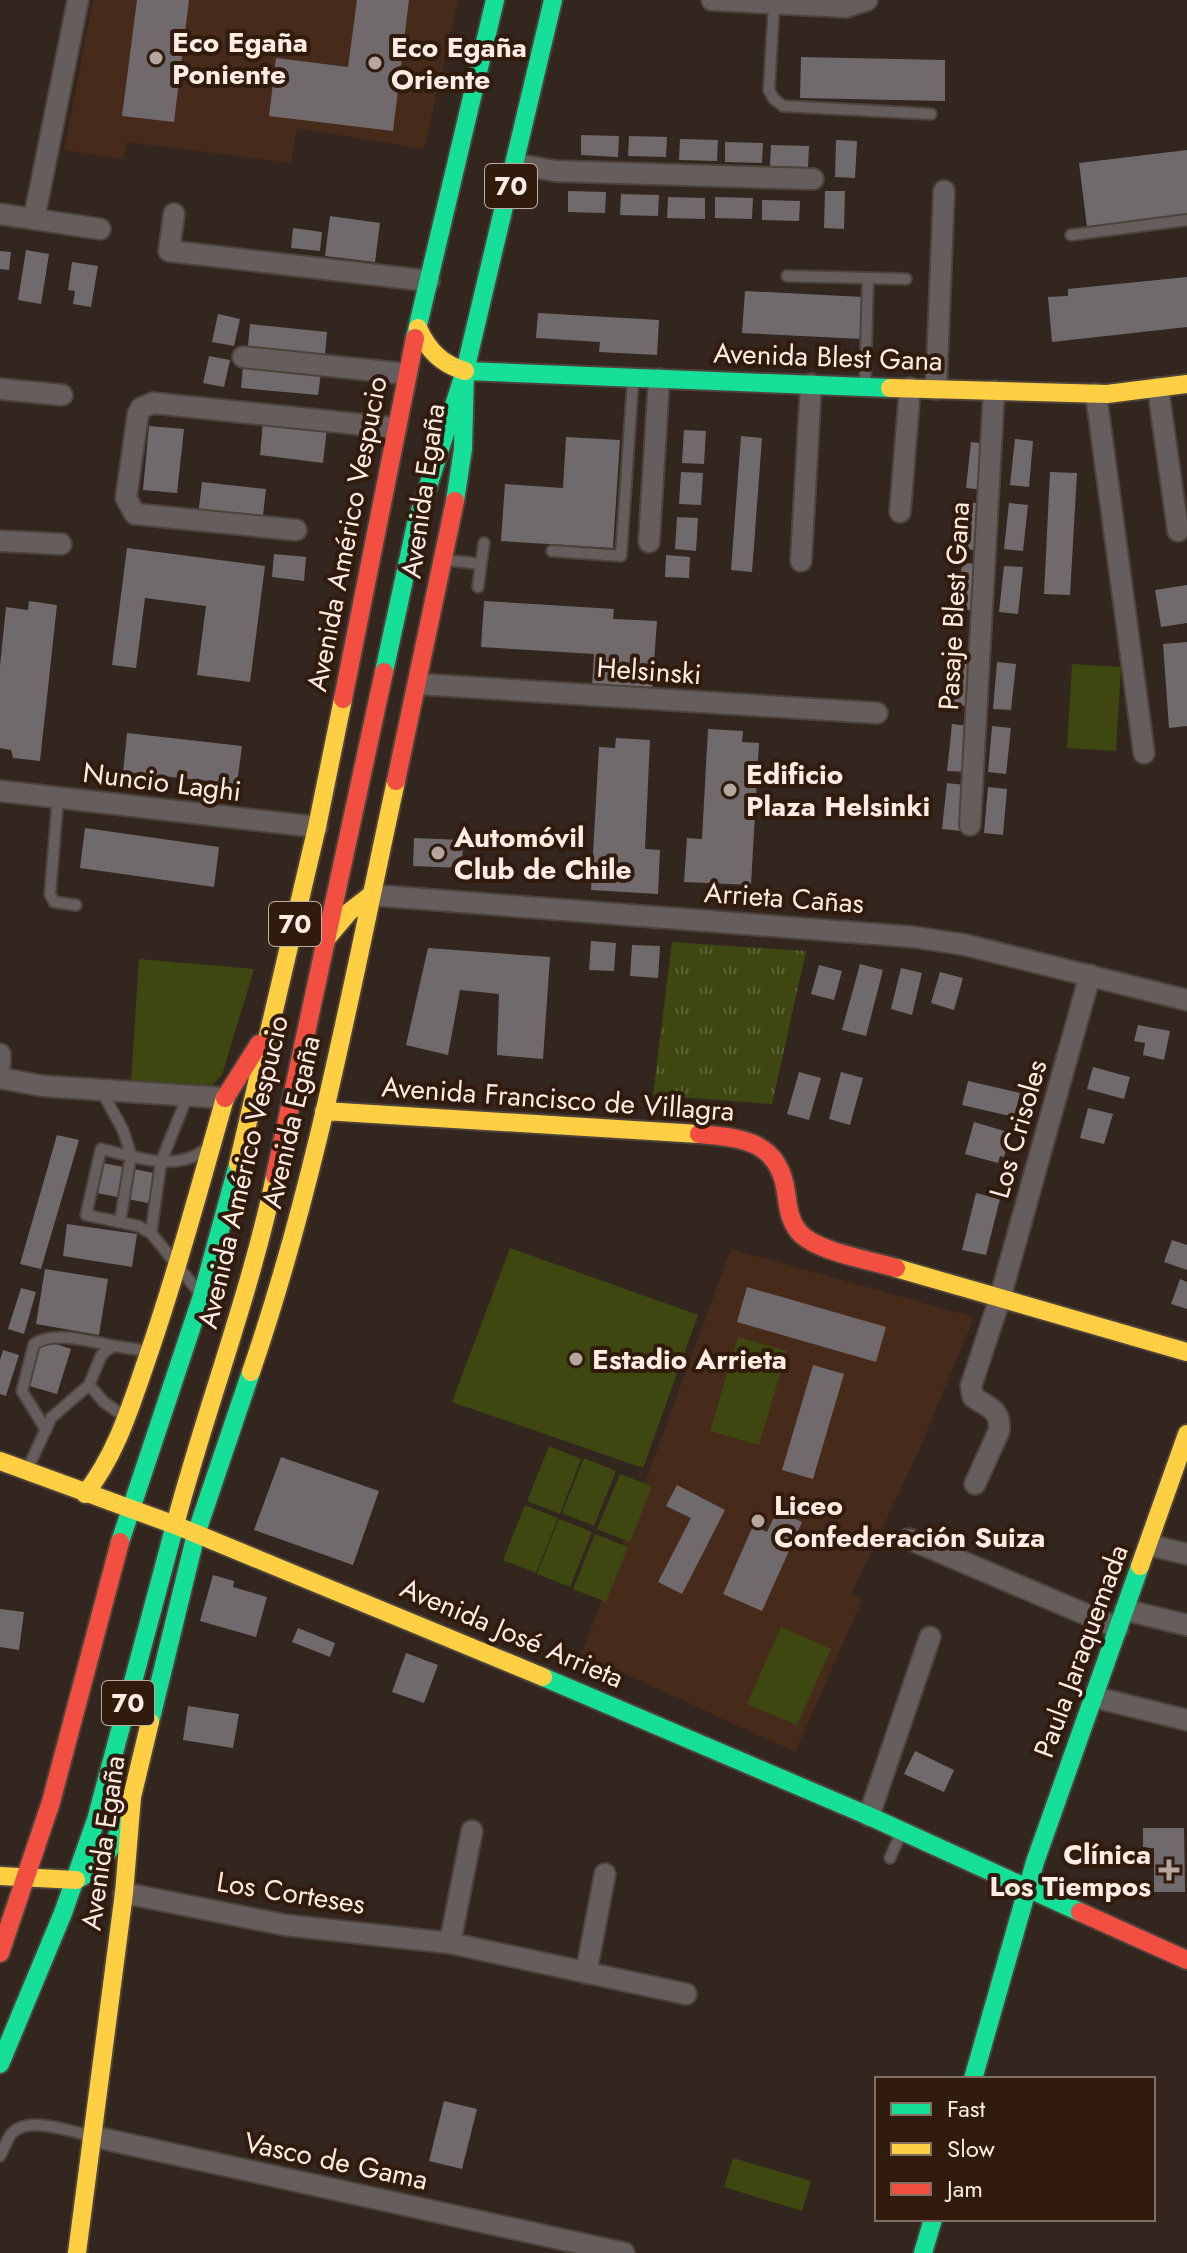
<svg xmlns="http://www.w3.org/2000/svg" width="1187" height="2253" viewBox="0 0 1187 2253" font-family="Jost,sans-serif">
	<defs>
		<pattern id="grass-tufts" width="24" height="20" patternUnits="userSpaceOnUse" patternTransform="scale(2)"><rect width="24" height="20" fill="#3e4710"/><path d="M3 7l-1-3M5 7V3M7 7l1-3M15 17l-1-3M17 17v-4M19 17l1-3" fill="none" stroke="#5b6233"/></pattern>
	</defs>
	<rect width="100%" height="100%" fill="#33261e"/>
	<!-- built -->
	<path fill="#462b1b" d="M93,0H458L424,149L297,128L291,163L127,142L123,159L64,150Z
		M731,1249L974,1317L920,1448L851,1594L862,1600L795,1752L582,1654Z"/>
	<!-- grass -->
	<path fill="url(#grass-tufts)" d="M672,942L806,951L772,1104L653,1095Z"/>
	<!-- green -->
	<path fill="#3e4710" d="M1072,664L1121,667L1116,751L1067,748Z
		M139,959L254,969L222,1075L211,1086L131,1082Z
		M510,1248L698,1315L643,1468L452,1402Z
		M738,1337L787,1351L759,1445L710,1431Z
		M549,1446L581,1459L560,1514L527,1501Z
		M584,1458L616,1471L594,1526L562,1513Z
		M620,1474L652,1486L630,1542L597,1529Z
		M525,1505L558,1518L536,1573L503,1560Z
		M559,1519L592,1532L570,1587L537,1574Z
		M595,1534L628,1547L606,1602L573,1589Z
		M781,1627L831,1649L797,1725L747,1704Z
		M733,2158L811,2181L802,2211L724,2187Z"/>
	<!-- building -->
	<path fill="#716a6c" d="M137,0H189L174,122L122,116Z
		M357,0H409L393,131L269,116L276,58L348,67Z
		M801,57L945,60V101L800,98Z
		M581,135L619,136L618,157L581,155Z
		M629,136L667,137L666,157L628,156Z
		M680,139L718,140L717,161L679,160Z
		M836,140L857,141L855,178L835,177Z
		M725,142L763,143L762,163L725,162Z
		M771,145L809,146L808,167L770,166Z
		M1187,150V214L1087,227L1079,163Z
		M568,191L606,192L605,213L568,212Z
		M825,191H845L844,229L824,228Z
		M621,194L659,195L658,216L620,215Z
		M668,197L705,198V219L667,218Z
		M715,197L753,198L752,219L715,218Z
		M762,200L800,201L799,221L762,220Z
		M330,216L380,223L375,262L325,256Z
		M293,228L322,232L320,251L291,248Z
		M26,250L49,254L41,304L18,300Z
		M0,251L11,252L9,270L0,269Z
		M72,262L98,266L91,307L73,304L75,291L68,290Z
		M1187,277V327L1052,342L1048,297L1068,296V289Z
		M745,291L863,297L861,339L742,333Z
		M538,313L659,320L657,355L599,352L600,342L536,338Z
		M218,314L240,319L234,346L212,342Z
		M250,324L327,332L325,354L248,346Z
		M209,356L230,360L224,387L203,383Z
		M243,366L321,373L318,395L241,388Z
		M263,421L327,428L323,463L260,455Z
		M149,426L184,429L177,493L143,490Z
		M684,430L706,431L704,464L682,463Z
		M741,436L762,438L752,572L731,570Z
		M566,437L620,440L613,548L501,541L505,484L563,488Z
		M1015,439L1033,441L1029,487L1010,485Z
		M971,442L989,444L985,490L966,488Z
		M681,472L703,473L701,505L679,504Z
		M1050,472L1077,473L1070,595L1044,594Z
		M202,482L266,489L262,524L198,516Z
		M966,502L985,504L980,550L961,549Z
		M1009,503L1028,505L1023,551L1004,549Z
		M677,517L698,518L696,551L675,549Z
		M127,548L265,566L250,682L197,675L206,606L145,598L136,668L112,665Z
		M274,554L306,557L304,581L272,577Z
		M666,555L690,557L689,578L665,577Z
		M962,563L981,564L976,611L957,609Z
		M1004,566L1023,567L1018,614L999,612Z
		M1187,585V623L1161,627L1155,590Z
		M29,601L57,605L40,761L13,758L11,750L0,748V666L6,607L28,610Z
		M484,601L614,609L613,619L657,621L652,691L592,687L594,654L481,647Z
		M1187,642V726L1169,728L1163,644Z
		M957,658L976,660L971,706L953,705Z
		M997,662L1016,664L1011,710L993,709Z
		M952,724L970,726L966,772L947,771Z
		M992,726L1011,728L1006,774L988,772Z
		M708,729L743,731L742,742L759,743L751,885L684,882L687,838L702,839Z
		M127,733L242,746L237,784L123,772Z
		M616,738L650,740L645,849L660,850L658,894L591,890L599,747L615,748Z
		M947,783L965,785L961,831L942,829Z
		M988,787L1007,789L1003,835L984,833Z
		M85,828L219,847L214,887L80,868Z
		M414,838L463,840L462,868L413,866Z
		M591,941L616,943L614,971L589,970Z
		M632,945L660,946L658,978L630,976Z
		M428,948L550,957L543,1059L497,1055L499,994L460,990L448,1055L406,1045Z
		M860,964L883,970L866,1036L842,1030Z
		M819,965L842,971L834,1000L811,994Z
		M901,968L922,973L912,1015L891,1009Z
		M940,972L963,978L954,1010L931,1003Z
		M1138,1025L1170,1031L1164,1060L1143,1055L1145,1043L1134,1041Z
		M1093,1067L1130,1077L1124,1099L1087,1089Z
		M799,1072L821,1078L809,1120L787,1114Z
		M841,1072L863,1078L850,1125L829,1119Z
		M968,1081L1020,1093L1014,1117L962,1105Z
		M1088,1108L1113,1114L1104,1144L1080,1138Z
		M974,1122L1011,1133L1004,1157L1000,1156L998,1163L965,1154Z
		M57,1135L79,1140L41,1269L20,1264Z
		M93,1161L154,1173L148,1203L87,1191Z
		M976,1193L1000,1199L986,1255L962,1250Z
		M67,1224L137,1234L132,1267L63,1256Z
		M1172,1240L1187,1245V1270L1164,1262Z
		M45,1269L108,1279L99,1335L36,1324Z
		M1180,1279L1187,1282V1309L1171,1304Z
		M747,1287L886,1327L876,1362L737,1322Z
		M21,1288L36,1292L24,1334L8,1329Z
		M41,1339L71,1349L57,1394L26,1385Z
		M3,1350L19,1355L6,1396L0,1394V1360Z
		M813,1365L844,1374L813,1479L782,1470Z
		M281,1457L379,1491L353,1565L254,1530Z
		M677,1485L725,1510L682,1594L658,1582L691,1518L666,1506Z
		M777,1511L802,1522L762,1611L723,1594L753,1526L767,1532Z
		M213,1575L234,1581L233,1587L267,1597L256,1637L200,1621Z
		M0,1609L24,1612L19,1650L0,1647Z
		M298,1628L335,1643L330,1657L292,1642Z
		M406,1653L438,1665L424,1703L392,1692Z
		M188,1706L239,1714L233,1748L183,1740Z
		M915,1751L954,1770L944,1792L904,1774Z
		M1143,1828H1184L1185,1892H1154V1848L1143,1849Z
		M444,2101L477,2109L462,2169L429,2161Z"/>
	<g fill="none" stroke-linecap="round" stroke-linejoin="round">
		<!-- lane casing -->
		<g stroke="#4d433b" stroke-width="14">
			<path id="lane" d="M774,4L769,90L774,99L783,106L931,114
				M1071,235L1187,220
				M787,276L906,279
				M865,384L868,278
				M552,551L621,556L633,380
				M446,560L481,564L484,543
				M478,587L481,564
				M58,798L50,894L54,902L76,905
				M101,1090L123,1130L131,1155L120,1222
				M151,1233L161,1162L187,1097
				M198,1291L151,1233L138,1226L86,1215L101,1149C133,1156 174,1172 203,1151
				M89,1385L104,1402L126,1418
				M46,1430L22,1391L34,1344C54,1330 91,1342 114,1346
				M28,1468L51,1418L89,1385L101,1356L107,1350L114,1346L148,1351
				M890,1858L901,1833
				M0,2156C4,2149 7,2139 12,2133C29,2116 68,2131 89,2135"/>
		</g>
		<!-- street casing -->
		<g stroke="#4d433b" stroke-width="24">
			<path id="street" d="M712,0L846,7L867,0
				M516,164L555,171L813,179
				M0,214L100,229
				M174,214L169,251L429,281
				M34,219L78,0
				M243,357L407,374
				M1158,388L1178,531
				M0,389L62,395
				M936,389L944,191
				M1096,394L1144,753
				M900,512L910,388
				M296,530L135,514L126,498L138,414L141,408L153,403L396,428
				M0,541L61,544
				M649,542L659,379
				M801,561L811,384
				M418,684L877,713
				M0,791L317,827
				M970,825L994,391
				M371,895L914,937L966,945L1187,1000
				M0,1054V1064
				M0,1078L43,1086L225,1098
				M975,1484L999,1431C1001,1408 988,1408 973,1397L971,1386L1000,1298L1090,975
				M909,1539L1118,1628
				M1149,1545L1187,1554
				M1125,1610L1187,1625
				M1094,1697L1187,1720
				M869,1816L930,1637
				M124,1893L285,1925L450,1943L686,1994
				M450,1943L472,1831
				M586,1973L605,1874
				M91,2136L624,2253"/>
		</g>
		<!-- fast casing -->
		<g stroke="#4d433b" stroke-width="22">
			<path id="fast" d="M415,338L495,0
				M455,501L463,449L465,371L890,388
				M384,672L416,524L465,371L553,0
				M120,1542L202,1296L238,1164
				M543,1677L869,1816L1080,1912
				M150,1722L196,1534L251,1372
				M78,1879C110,1862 121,1830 132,1797
				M0,2064L63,1913L96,1820L175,1525
				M973,2079L1035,1862L1140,1566
				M923,2253L933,2219"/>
		</g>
		<!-- slow casing -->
		<g stroke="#4d433b" stroke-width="22">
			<path id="slow" d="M418,328C428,350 441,364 465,371
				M890,388L1107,394L1187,384
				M327,938L349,912L371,895
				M324,1111L699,1134
				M238,1164L317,827L343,699
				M896,1268L1187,1352
				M251,1372C317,1180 353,979 396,781
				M0,1461L175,1525L543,1677
				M85,1494C116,1455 130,1408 146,1362C176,1275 200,1186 225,1098
				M175,1525C206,1408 250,1295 275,1176
				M1140,1566L1187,1434
				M0,1876L76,1880
				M77,2253L124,1893L132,1797L150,1722"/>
		</g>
		<!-- jam casing -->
		<g stroke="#4d433b" stroke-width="22">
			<path id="jam" d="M343,699L415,338
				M396,781L455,501
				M225,1098L259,1044
				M699,1134C743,1138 779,1141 786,1192C788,1206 789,1220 799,1232C816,1252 871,1260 896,1268
				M275,1176L384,672
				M1080,1912L1187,1960
				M0,1953L51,1802L120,1542"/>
		</g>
		<!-- lane -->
		<use href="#lane" stroke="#655e5d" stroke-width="10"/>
		<!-- street -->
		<use href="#street" stroke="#655e5d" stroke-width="20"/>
		<!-- fast -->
		<use href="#fast" stroke="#16e098" stroke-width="18"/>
		<!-- slow -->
		<use href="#slow" stroke="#ffcf43" stroke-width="18"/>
		<!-- jam -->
		<use href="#jam" stroke="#f24e42" stroke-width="18"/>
	</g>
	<!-- markers -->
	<g fill="#b6a79e" stroke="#311b0d" stroke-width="3">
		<circle cx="156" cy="58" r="8"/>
		<circle cx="375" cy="63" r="8"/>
		<circle cx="730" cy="790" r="8"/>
		<circle cx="438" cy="853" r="8"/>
		<circle cx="576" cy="1359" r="8"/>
		<circle cx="758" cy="1521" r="8"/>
		<path d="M1165 1858h8v8h8v8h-8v8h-8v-8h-8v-8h8z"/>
	</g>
	<g text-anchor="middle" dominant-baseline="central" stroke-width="8" stroke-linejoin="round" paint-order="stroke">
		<!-- shield labels -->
		<g fill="#311b0d" stroke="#bfada3" stroke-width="2">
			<rect x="485" y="164" width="52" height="44" rx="6"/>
			<rect x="269" y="902" width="52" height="44" rx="6"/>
			<rect x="102" y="1681" width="52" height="44" rx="6"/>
		</g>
		<g font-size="26" font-weight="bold" fill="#fcece3">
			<text x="511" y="186">70</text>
			<text x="295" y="924">70</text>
			<text x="128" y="1703">70</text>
		</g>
		<!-- poi labels -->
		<g font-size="28" font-weight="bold" fill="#fcece3" stroke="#311b0d" text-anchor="start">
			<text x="172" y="42">Eco Egaña<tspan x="172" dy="32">Poniente</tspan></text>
			<text x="391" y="47">Eco Egaña<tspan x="391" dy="32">Oriente</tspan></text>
			<text x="746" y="774">Edificio<tspan x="746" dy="32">Plaza Helsinki</tspan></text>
			<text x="454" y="837">Automóvil<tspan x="454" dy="32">Club de Chile</tspan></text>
			<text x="592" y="1359">Estadio Arrieta</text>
			<text x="774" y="1505">Liceo<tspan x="774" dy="32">Confederación Suiza</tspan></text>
			<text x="1151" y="1854" text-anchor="end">Clínica<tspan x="1151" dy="32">Los Tiempos</tspan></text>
		</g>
		<!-- street labels -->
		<g font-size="28" fill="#fcece3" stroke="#311b0d">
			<text transform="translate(828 357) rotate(2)">Avenida Blest Gana</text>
			<text transform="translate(423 491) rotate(-82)">Avenida Egaña</text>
			<text transform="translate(347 534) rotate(-79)">Avenida Américo Vespucio</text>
			<text transform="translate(954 606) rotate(-87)">Pasaje Blest Gana</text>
			<text transform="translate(649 671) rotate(4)">Helsinski</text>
			<text transform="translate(162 782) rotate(7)">Nuncio Laghi</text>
			<text transform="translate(784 898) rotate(4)">Arrieta Cañas</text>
			<text transform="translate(558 1099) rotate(4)">Avenida Francisco de Villagra</text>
			<text transform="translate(291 1122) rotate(-77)">Avenida Egaña</text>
			<text transform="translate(1018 1129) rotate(-74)">Los Crisoles</text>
			<text transform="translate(243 1172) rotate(-77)">Avenida Américo Vespucio</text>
			<text transform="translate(512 1633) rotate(23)">Avenida José Arrieta</text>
			<text transform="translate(1081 1651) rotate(-70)">Paula Jaraquemada</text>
			<text transform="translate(103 1843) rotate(-82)">Avenida Egaña</text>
			<text transform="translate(291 1893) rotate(9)">Los Corteses</text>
			<text transform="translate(336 2161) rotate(12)">Vasco de Gama</text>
		</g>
	</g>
	<!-- legend -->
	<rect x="875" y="2077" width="280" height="144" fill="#311b0d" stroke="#826f63" stroke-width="2"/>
	<rect x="891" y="2103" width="40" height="12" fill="#16e098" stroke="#826f63" stroke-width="2"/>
	<text x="947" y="2117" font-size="24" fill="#fcece3">Fast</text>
	<rect x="891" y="2143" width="40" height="12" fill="#ffcf43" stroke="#826f63" stroke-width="2"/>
	<text x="947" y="2157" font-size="24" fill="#fcece3">Slow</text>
	<rect x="891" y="2183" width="40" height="12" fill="#f24e42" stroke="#826f63" stroke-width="2"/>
	<text x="947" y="2197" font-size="24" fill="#fcece3">Jam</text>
</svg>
